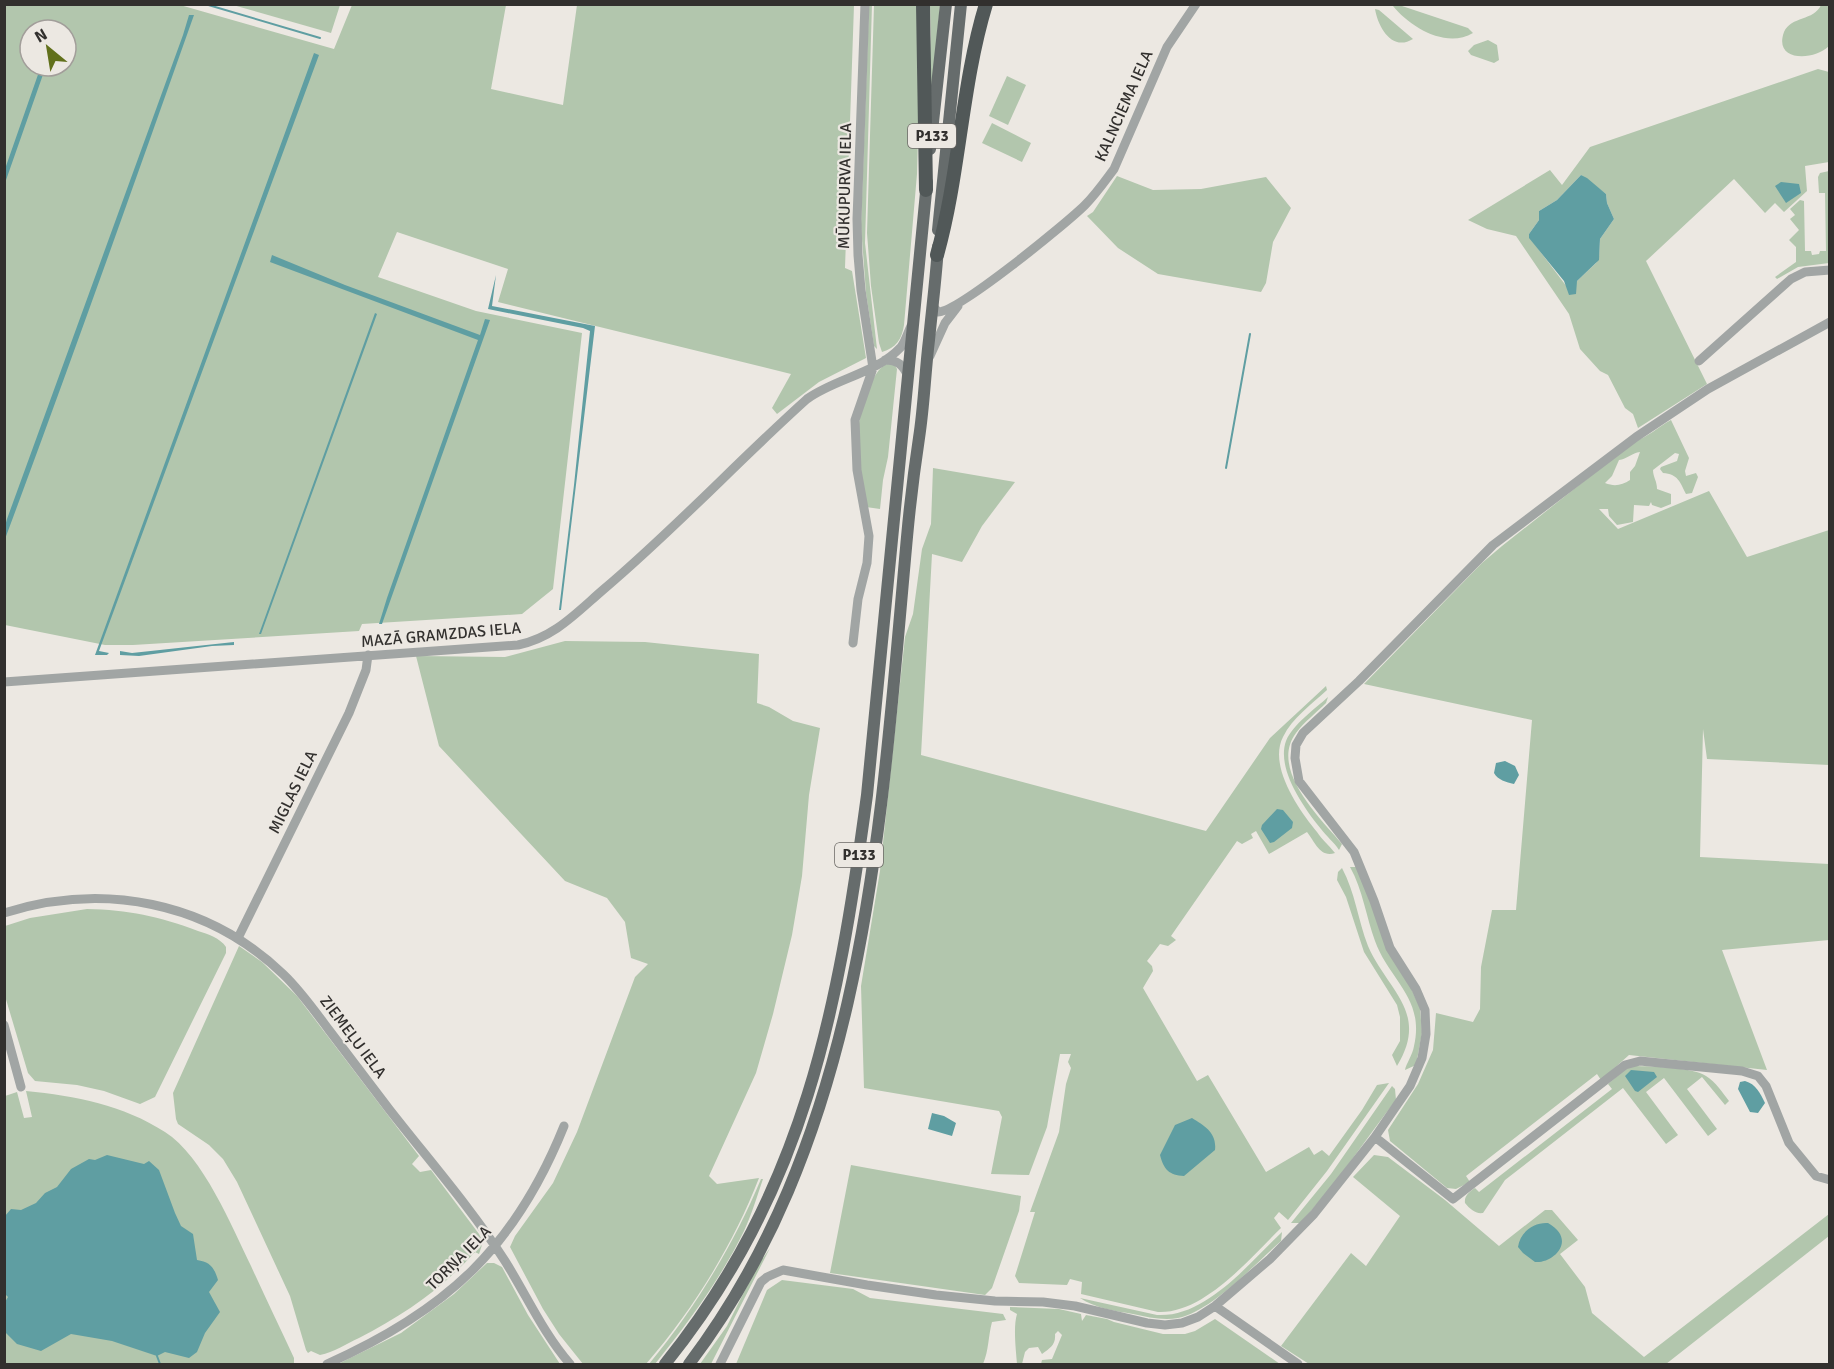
<svg xmlns="http://www.w3.org/2000/svg" width="1834" height="1369" viewBox="0 0 1834 1369" font-family="Signika,sans-serif">
	<rect width="100%" height="100%" fill="#ece8e2"/>
	<!-- green -->
	<path fill="#b2c6ad" fill-rule="evenodd" d="M872,4L865,243L877,349L874,346L866,293L861,225L869,5Z
		M4,5H180L334,49L352,5H506L491,89L563,105L577,5H854L845,268L852,271L866,358L819,382L777,414L772,408L791,374L498,302L508,269L397,232L378,277L476,311L582,333L553,589L522,614L362,624L359,631L133,645H105L5,625ZM30,30H66V66H30Z
		M233,5H340L331,33Z
		M874,5H917L919,99L917,174L904,325C902,339 896,348 882,352L879,343L871,286L867,233Z
		M930,5H940L932,90L929,92L931,35Z
		M1821,5H1829V46C1814,61 1773,62 1784,32C1791,16 1814,21 1821,5Z
		M1393,6L1399,5L1468,28L1473,33C1446,49 1410,27 1393,6Z
		M1375,9L1379,10L1413,39C1392,52 1378,27 1375,9Z
		M1488,40L1497,45L1499,60L1494,63L1471,55L1468,51L1474,45Z
		M1818,69L1829,72V162L1805,166L1807,191L1784,212L1775,203L1765,213L1734,179L1646,261L1707,384L1638,428L1633,414L1625,408L1608,375L1600,371L1580,349L1569,314L1516,236L1487,229L1468,220L1550,170L1562,185L1590,147ZM1581,175L1606,194L1607,203L1614,219L1600,239L1599,257L1596,263L1577,281L1567,287L1530,238L1529,234L1539,220V211L1557,200Z
		M1007,76L1026,85L1008,125L989,116Z
		M992,123L1031,143L1022,162L982,143Z
		M1829,171V263L1798,267L1777,279L1775,277L1796,262V247L1789,240L1799,230L1790,219L1795,215L1790,209L1800,200L1804,201L1805,251H1811L1812,255L1819,254L1820,251H1826L1825,193H1819L1818,177L1820,173Z
		M1117,176L1153,190L1201,189L1266,177L1291,208L1273,242L1266,283L1261,292L1158,274L1118,248L1087,216L1093,212Z
		M887,364H894L897,369L888,457L883,480L880,509L866,507C859,466 851,423 870,385C875,376 878,368 887,364Z
		M1671,420L1689,458L1685,471L1686,476L1696,473L1698,477L1692,493L1686,494C1680,482 1678,474 1663,473L1660,469L1661,467L1677,461L1679,454L1675,453L1653,470C1653,477 1657,481 1657,489L1671,494V504L1661,508L1652,505L1651,502L1649,506L1634,505L1633,522L1617,525L1609,516L1608,509H1599L1618,529L1709,491L1747,557L1829,530V765L1707,759L1703,729L1700,857L1829,864V940L1722,950L1767,1070L1629,1055L1601,1080L1597,1074L1466,1176L1470,1182L1456,1189L1447,1188L1390,1141L1388,1130L1418,1084L1433,1050L1436,1013L1473,1022L1480,1009L1481,967L1492,910H1516L1532,720L1364,684L1482,563L1502,546L1635,441C1647,438 1659,426 1671,420ZM1640,452L1635,466L1630,472V480C1622,485 1615,487 1605,483L1612,476L1619,460C1627,459 1632,453 1640,452Z
		M933,468L1015,482L982,526L962,562L932,554L921,755L1206,831L1270,738L1326,686L1327,690C1312,704 1292,718 1283,737C1268,766 1299,810 1317,832C1322,840 1329,845 1335,853C1320,858 1315,842 1307,832L1269,854L1256,831L1251,834L1253,838L1242,844L1237,841L1171,936L1176,940L1168,946L1160,944L1147,961L1152,966L1153,971L1143,988L1197,1081L1208,1075L1266,1172L1309,1147L1314,1155L1322,1150L1329,1156L1362,1110L1377,1085L1389,1083L1327,1171L1288,1220L1279,1212L1274,1218L1281,1228C1249,1259 1204,1314 1158,1312L1081,1294L1082,1282L1070,1279L1067,1285L1019,1283L1015,1276L1035,1212H1030L1059,1132L1066,1084L1071,1068L1068,1062L1071,1054H1060L1047,1127L1029,1175L991,1174L1002,1117L999,1111L864,1088L861,986L880,871L905,637L913,614L922,549L931,524Z
		M565,641L645,642L759,654L757,703L769,707L793,721L820,728L809,795L802,876L792,935L773,1014L756,1073L709,1176L717,1184L759,1178C733,1245 693,1310 646,1364H583L559,1334L543,1309L510,1247L515,1236L553,1183L577,1132L635,977L648,964L631,958L625,922L607,898L565,881L439,746L416,656L505,657Z
		M1328,697L1326,703C1316,713 1304,722 1296,733C1269,769 1320,818 1342,844L1339,850C1334,842 1326,836 1321,829C1304,808 1276,769 1286,741C1293,724 1315,709 1328,697Z
		M1350,867H1356L1420,1008L1422,1033L1416,1065L1405,1070C1406,1064 1413,1054 1414,1046C1425,998 1389,980 1375,941C1366,917 1363,890 1350,867Z
		M1342,868C1355,892 1358,920 1368,946C1387,990 1430,1012 1397,1066L1392,1055L1400,1041V1017L1397,1005L1364,952L1346,897L1337,880L1338,872Z
		M87,909C128,910 159,916 198,931C208,934 220,938 226,947V953L155,1097L140,1104L104,1091L77,1085L35,1081L28,1073L5,996V926L30,918Z
		M239,946L262,962L297,996L419,1156L412,1164L420,1172L431,1170L479,1234L483,1242L479,1254L475,1252C442,1289 402,1316 359,1338C346,1344 334,1352 320,1355L311,1351L308,1353L306,1350L290,1296L237,1182L223,1159L209,1145L178,1124L176,1119L173,1093Z
		M1629,1066C1646,1066 1694,1067 1706,1076C1716,1082 1722,1092 1729,1101L1725,1105L1702,1077L1687,1089L1717,1129L1708,1136L1664,1078L1646,1092L1678,1135L1666,1144L1623,1088L1505,1180L1483,1213C1475,1214 1470,1209 1465,1203C1464,1196 1469,1192 1475,1188L1479,1192L1612,1089L1608,1084Z
		M1392,1086L1395,1089L1396,1100C1364,1141 1336,1185 1300,1223H1291L1331,1174Z
		M26,1091C76,1096 123,1105 165,1132C203,1156 232,1227 251,1266C265,1297 280,1328 294,1358V1364H5V1096L17,1092L24,1118L32,1117Z
		M1374,1155L1388,1157L1445,1200L1499,1246L1545,1210H1552L1578,1240L1560,1254L1585,1287L1592,1313L1644,1357L1829,1214V1236L1666,1364H1309L1281,1346L1351,1253L1366,1266L1400,1216L1353,1177Z
		M851,1165L1021,1196L1019,1211L992,1288L985,1295L830,1273Z
		M761,1179H763C757,1196 752,1214 744,1231C721,1278 688,1323 655,1364H649C695,1308 733,1246 761,1179Z
		M1282,1232L1281,1241C1255,1264 1212,1311 1178,1318C1163,1321 1148,1317 1133,1314C1115,1311 1095,1308 1080,1298L1157,1315C1206,1318 1249,1263 1282,1232Z
		M770,1248L711,1364H700L727,1326L756,1268Z
		M487,1263H494L502,1267L528,1315L560,1364H338L401,1333L454,1294Z
		M782,1280L853,1289L870,1298L1003,1314L1006,1320L992,1322C988,1337 989,1350 983,1364H736L767,1290Z
		M1010,1307L1059,1309L1081,1314L1082,1321L1086,1315L1107,1319L1114,1322L1163,1334H1185L1195,1331L1215,1319L1280,1364H1041L1042,1360L1052,1359L1062,1335L1058,1331L1055,1334C1056,1345 1050,1348 1042,1354L1038,1347L1029,1348L1025,1352L1022,1364H1017C1016,1350 1013,1327 1017,1314L1010,1310Z"/>
	<!-- water -->
	<path fill="#5f9ea2" d="M189,15H194C132,190 70,365 5,539V526L7,519L183,35Z
		M314,53L319,55L99,651L109,653L107,655H95Z
		M41,66H46L5,183V169Z
		M1581,175L1587,178L1606,194L1607,203L1614,219L1600,239L1599,260L1577,281L1576,294L1569,295L1564,281L1529,238V234L1539,220V211L1557,200Z
		M1781,182L1799,184L1801,193L1786,203L1775,186Z
		M272,255L345,285L480,335L485,319L490,320L382,624H379L387,598L478,340L270,262Z
		M496,275L492,306L595,326L561,610H559L574,485L590,331L583,328L488,309Z
		M375,313L377,314L261,634H259Z
		M234,642V645L212,646L139,656L120,655V651L132,653Z
		M1505,761L1515,766L1519,775L1514,784C1506,782 1498,780 1494,773L1496,763Z
		M1277,809L1283,810L1293,822L1292,828L1274,842L1270,843L1261,829L1262,825Z
		M1631,1070L1654,1072L1657,1077L1638,1092L1635,1091L1625,1076Z
		M1745,1081C1756,1084 1760,1093 1765,1103L1758,1113L1750,1112L1738,1089L1740,1082Z
		M932,1113L944,1116L956,1123L952,1136L928,1129Z
		M1192,1118C1205,1126 1217,1133 1215,1150L1184,1176C1169,1175 1164,1170 1160,1155L1175,1125Z
		M107,1155L144,1164L149,1161L159,1170L175,1213L181,1226L193,1234L197,1260C210,1262 214,1267 218,1280L209,1292L220,1312L205,1333L197,1352L189,1358L165,1352L157,1356L112,1341L71,1334L41,1351L17,1344L5,1332V1302L8,1297L4,1293L5,1216L11,1209L21,1210L36,1203L45,1193L57,1187L71,1169L89,1159L95,1160Z
		M1548,1223C1578,1240 1553,1264 1535,1262L1523,1253L1518,1247C1520,1232 1534,1222 1548,1223Z"/>
	<g fill="none" stroke-linecap="round" stroke-linejoin="round">
		<!-- stream -->
		<path stroke="#5f9ea2" stroke-width="2" d="M205,4L320,38
			M1226,468L1250,334
			M157,1356L160,1364"/>
		<!-- minor -->
		<path stroke="#a1a5a4" stroke-width="9" d="M932,305L938,312C958,312 1067,223 1085,205C1096,194 1105,181 1114,169L1167,47L1196,4
			M930,356L945,323L958,306
			M885,360C898,360 903,365 908,376
			M1699,361L1791,279L1805,272L1830,270
			M853,643L858,599L867,563L869,536L857,470L855,420L873,368L861,290L858,255L857,219L865,4
			M4,682L518,645C555,637 576,613 604,589C675,529 738,461 807,399C836,378 876,374 901,347C905,342 908,332 911,326
			M4,913C103,882 207,901 283,974C300,990 314,1010 329,1030C349,1056 369,1083 389,1109C428,1159 471,1208 505,1261C527,1296 543,1333 570,1364
			M238,938L349,713L366,670L368,655
			M4,1025L21,1087
			M1375,1137L1453,1199L1625,1065L1640,1061L1742,1071L1758,1076L1766,1086L1789,1143L1816,1176L1830,1180
			M1215,1306L1298,1364
			M327,1364C446,1311 515,1248 564,1126
			M720,1364L761,1282L767,1277L783,1270L867,1285L936,1295L995,1301L1043,1302L1075,1306L1147,1323L1165,1325L1182,1323L1198,1317L1215,1306L1270,1259L1314,1214L1375,1137L1410,1086L1422,1058L1426,1034L1425,1010L1416,989L1390,948L1374,901L1354,852L1299,781L1295,758L1296,745L1303,733L1359,681L1493,545L1636,437L1708,389L1830,322"/>
		<!-- major -->
		<path stroke="#666c6c" stroke-width="12" d="M930,149L946,4
			M938,230L961,4
			M665,1364C805,1190 838,1010 867,795L927,182
			M689,1364C867,1129 881,820 907,537C910,504 914,471 919,438C924,406 925,373 929,340C932,309 936,278 938,247"/>
		<!-- highway -->
		<path stroke="#515858" stroke-width="14" d="M923,4L926,190
			M937,255C960,173 961,86 986,4"/>
	</g>
	<g text-anchor="middle" dominant-baseline="central" stroke-width="4.5" stroke-linejoin="round" paint-order="stroke">
		<!-- shield labels -->
		<g fill="#ece8e2" stroke="#6a6764" stroke-width="1.5">
			<rect x="908" y="124" width="48" height="24" rx="4.5"/>
			<rect x="835" y="843" width="48" height="24" rx="4.5"/>
		</g>
		<g font-size="15" font-weight="bold" fill="#32302e">
			<text x="932" y="136">P133</text>
			<text x="859" y="855">P133</text>
		</g>
		<!-- street labels -->
		<g font-size="16" fill="#32302e" stroke="#ece8e2">
			<text transform="translate(1124 106) rotate(-66)">KALNCIEMA IELA</text>
			<text transform="translate(845 186) rotate(-89)">MŪKUPURVA IELA</text>
			<text transform="translate(441 635) rotate(-5)">MAZĀ GRAMZDAS IELA</text>
			<text transform="translate(293 792) rotate(-64)">MIGLAS IELA</text>
			<text transform="translate(353 1037) rotate(53)">ZIEMEĻU IELA</text>
			<text transform="translate(459 1258) rotate(-45)">TORŅA IELA</text>
		</g>
	</g>
	<!-- border -->
	<rect width="1834" height="1369" fill="none" stroke="#32302e" stroke-width="12"/>
	<!-- north arrow -->
	<g transform="translate(48 48) rotate(330)"><circle r="28" fill="#ece8e2" stroke="#a29e9a" stroke-width="1.5"/>
	<path d="M0-4.5L10 22L0 15L-10 22Z" fill="#61701b"/>
	<text y="-9" font-size="16" font-weight="bold" text-anchor="middle" fill="#32302e">N</text>
	</g>
</svg>
